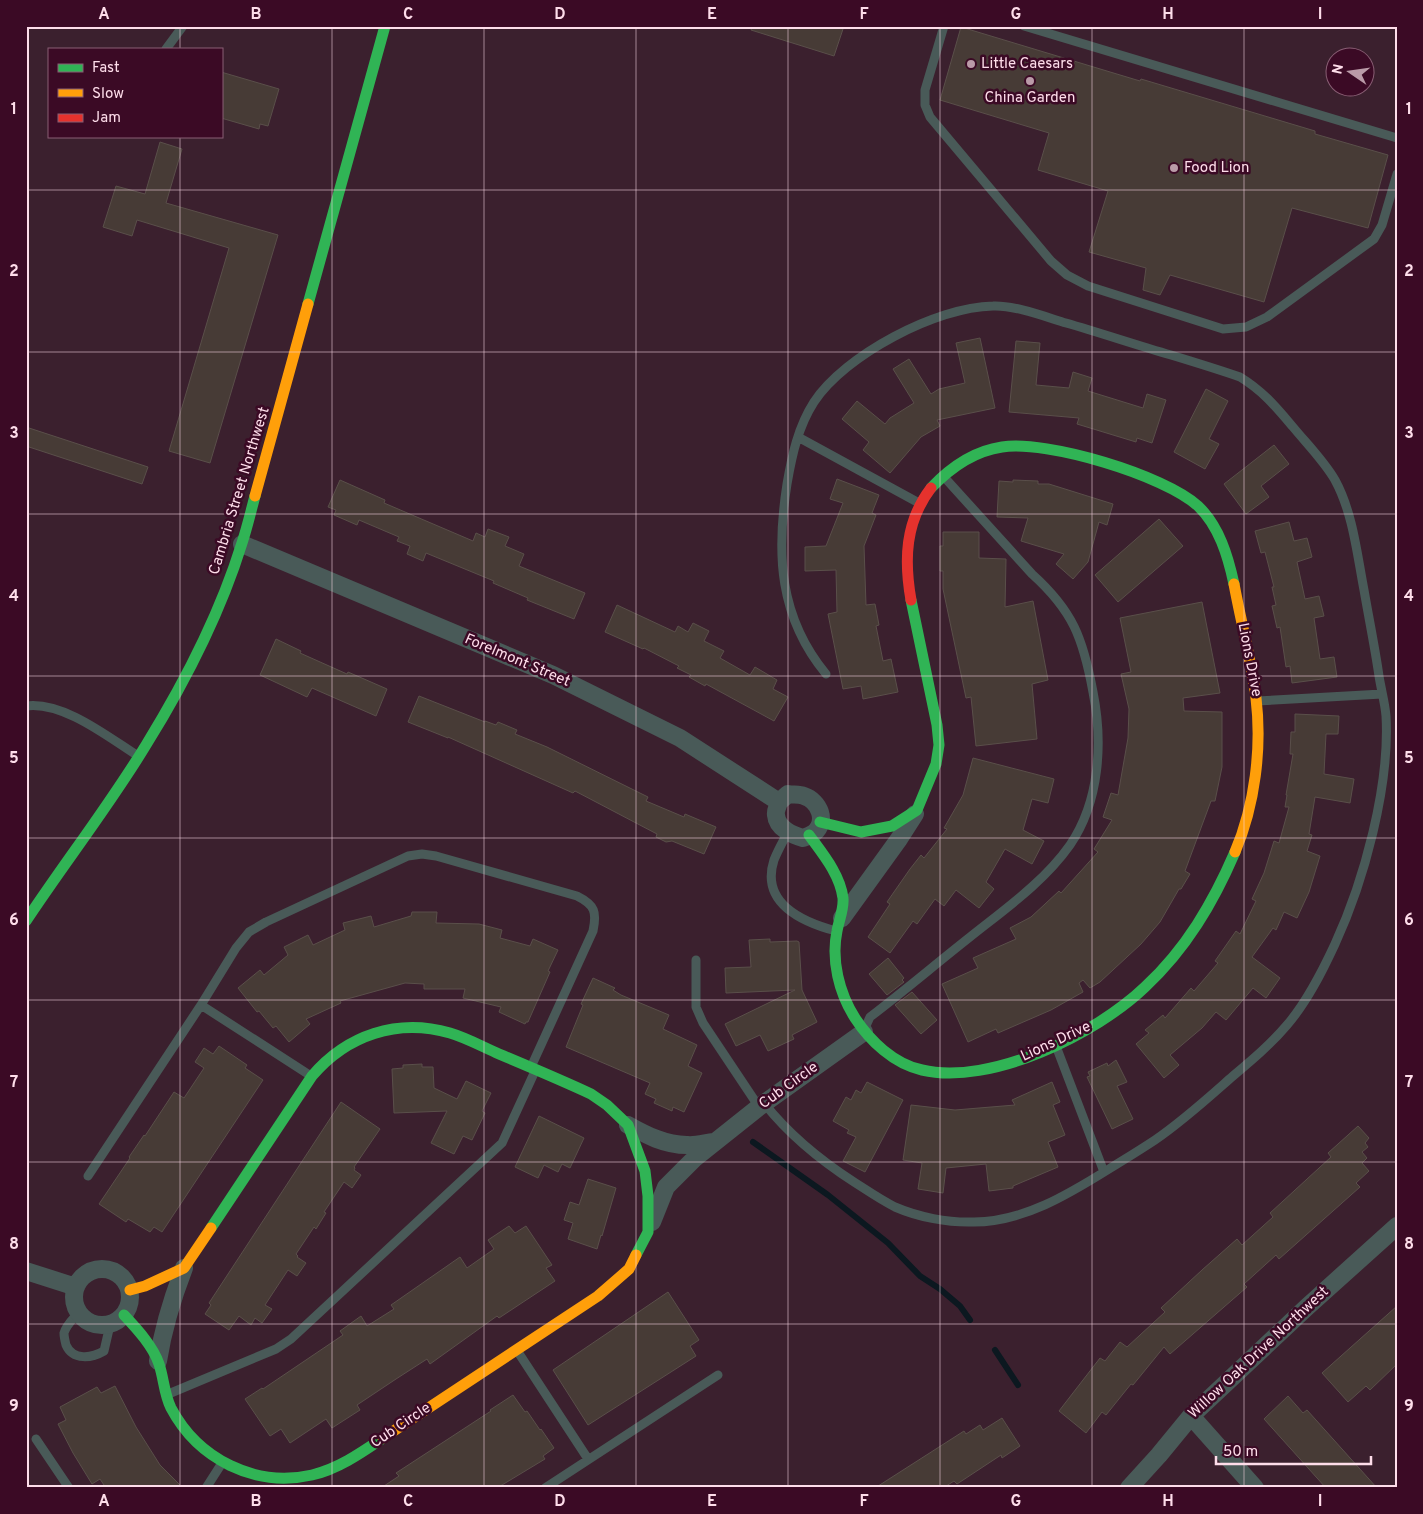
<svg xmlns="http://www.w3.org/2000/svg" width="1423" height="1514" viewBox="0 0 1423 1514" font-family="Overpass,sans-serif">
	<rect width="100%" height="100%" fill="#3b202e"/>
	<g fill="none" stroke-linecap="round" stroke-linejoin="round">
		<!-- stream -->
		<path stroke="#0c1820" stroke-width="6" d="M753,1142L828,1195L888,1243L920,1276L940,1289L960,1306L970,1320
			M995,1350L1018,1385"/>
	</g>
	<!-- building -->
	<path fill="#473b36" stroke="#5a4f4a" d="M752,26H844L834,56L751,30Z
		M961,27L1140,81L1141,79L1315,131V134L1388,155L1368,228L1292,208L1264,302L1170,275L1160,295L1143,290L1146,268L1089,252L1108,191L1038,170L1049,133L940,100Z
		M221,72L279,89L268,126L260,124L259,129L221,118Z
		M160,142L182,149L166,203L278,235L210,463L169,451L229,248L137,220L132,236L103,227L116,186L145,194Z
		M980,338L995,408L937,420L940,426L921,437L890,473L863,450L869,442L842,419L857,401L885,424L890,418L914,403L893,369L909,359L931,394L939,389L965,383L956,343Z
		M1016,341L1040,343L1036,385L1069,388L1073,372L1092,378L1088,391L1143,408L1147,394L1166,400L1152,443L1137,438L1136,442L1077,424L1079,418L1009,412Z
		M1206,389L1228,401L1209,439L1219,444L1205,469L1174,452Z
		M26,427L148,467L142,484L26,446Z
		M1274,445L1289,464L1261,486L1269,497L1246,514L1224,484Z
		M837,479L879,495L872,513L876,515L864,546L866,605L875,604L879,625L876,626L883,661L891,659L898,692L863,699L861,686L843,689L828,614L837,612L836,570L805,571V547L826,546L843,503L830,499Z
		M340,480L385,500L384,503L473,541L476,533L485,537L488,529L509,537L505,546L524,554L519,566L585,593L574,619L527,600L528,598L493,583L494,581L426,553L423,561L407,554L410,546L397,541L399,537L359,520L357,525L334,515L336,510L328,507Z
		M1013,480L1038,481V484H1049L1113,504L1107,525L1099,522L1088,562L1073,579L1056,564L1064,554L1021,541L1028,518L997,517L999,481L1013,482Z
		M1159,519L1183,546L1118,602L1095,575Z
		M1289,522L1294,541L1307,538L1312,557L1297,562L1305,599L1319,596L1324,616L1314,618L1320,659L1334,657L1337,677L1292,683L1290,666L1286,667L1280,627L1277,628L1272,606L1276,605L1272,587H1274L1265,552L1261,553L1255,531Z
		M943,532H979V558L1006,559L1005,607L1033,601L1048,680L1032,684L1037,739L976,746L971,697L966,698L943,589V571H940V546H943Z
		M1202,602L1220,693L1183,698L1184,711L1222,712V767L1215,801H1211L1185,871L1190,874L1181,889H1179L1160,922L1141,944L1100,982L1090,988L1083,980L1079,983L1083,992L1051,1010L998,1033L996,1029L968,1042L942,984L978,968L973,958L1016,939L1010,928L1031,917L1059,891L1061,893L1098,852L1094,849L1112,820L1103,817L1111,793L1118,795L1128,738L1129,709L1121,674L1131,672L1120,618Z
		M617,605L675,632L678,626L688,632L693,623L709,631L704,641L724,651L720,658L750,675L755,667L777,680L773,689L788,697L774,721L706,684L705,686L689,677L691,675L677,668L679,666L644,648L643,649L605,632Z
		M276,639L301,651L300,653L347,674L348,672L387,689L376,716L312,688L307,697L260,675Z
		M419,696L485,722V721L496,725L498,722L517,730L515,734L547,747L648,797L646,801L684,817L685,814L716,827L704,854L672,841L666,842L656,837L657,834L575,791L573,793L448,737V738L408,722Z
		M1295,714L1339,716L1338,734H1326L1324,774L1354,779L1350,803L1315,797L1309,834L1312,835L1307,851L1320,856L1309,892L1297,918L1284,912L1276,930L1273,928L1252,957L1280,978L1266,998L1253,988L1226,1020L1216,1012L1202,1028L1170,1055L1179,1065L1164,1078L1136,1044L1149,1033L1145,1030L1163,1015L1165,1018L1191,988L1194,991L1218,963L1215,961L1236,931L1240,934L1256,901L1252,899L1264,873L1274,841L1279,843L1289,807H1285L1287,795H1286L1293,754H1290L1291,732H1295Z
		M973,758L1054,779L1048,803L1032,799L1023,830L1044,841L1032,864L1005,849L986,882L994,889L979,908L956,890L944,906L935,899L917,924L913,921L890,953L868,937L890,904L887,902L910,869L921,855L924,858L947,829L944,828L963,795Z
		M412,912H437L436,923L479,924L502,930L500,938L530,946L533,939L558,950L548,971L550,972L528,1022H526L525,1024L499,1012L501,1007L463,998L465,989H424V984L405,983L340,1001L341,1003L306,1019L310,1024L289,1042L276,1026L273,1028L259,1011L257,1012L238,988L260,970L264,975L288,955L284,947L308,935L313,945L345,930L343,923L371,916L374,927L411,916Z
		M770,939V942L797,941L799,942L802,990L817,1022L792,1035L794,1039L768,1051L760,1035L736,1046L725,1024L795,990L726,993L725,968L751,967L749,940Z
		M888,958L904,978L902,980L904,982L887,995L869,974Z
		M593,978L615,988L613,990L621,995L669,1015L663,1029L697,1045L688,1066L702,1073L684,1112L673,1107L672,1111L654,1103L656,1099L645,1094L650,1083L566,1047L583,1005L581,1004Z
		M912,992L937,1020L921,1034L895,1005Z
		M219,1046L247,1065L245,1068L263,1080L162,1232L154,1227L150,1232L128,1219L126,1222L99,1204L130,1158L129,1157L144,1135L145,1136L174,1092L184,1098L204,1068L195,1062L204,1048L213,1054Z
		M1116,1060L1127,1082L1117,1086L1133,1119L1112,1129L1087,1077L1090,1076L1088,1072L1107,1063L1108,1066Z
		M422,1064V1067H433L434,1088L457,1099L466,1081L491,1093L482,1111L485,1113L472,1140L463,1136L454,1154L431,1143L447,1111L394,1113L392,1069L403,1068V1065Z
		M867,1082L903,1100L865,1172L843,1161L856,1137L847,1133L849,1130L833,1121L846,1097L851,1100L856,1090L861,1093Z
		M1052,1082L1060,1102L1053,1105L1065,1135L1048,1142L1058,1167L1013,1186V1188L989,1191L986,1164L946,1168L943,1193L918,1189L922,1163L903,1160L911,1105L955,1110L1015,1105L1012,1100Z
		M341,1102L380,1129L354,1167L355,1168L354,1170L361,1175L352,1188L344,1182L324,1212L326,1213L316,1229L314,1227L296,1254L298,1256L297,1257L306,1263L297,1276L288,1270L265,1305L272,1309L262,1323L255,1318L251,1325L239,1316L229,1330L205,1314L211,1305L209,1303Z
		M539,1116L584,1138L570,1168L562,1164L558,1172L544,1165L538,1178L515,1167Z
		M1358,1126L1369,1138L1365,1143L1368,1147L1362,1152L1367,1158L1362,1163L1369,1171L1356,1183L1360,1187L1279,1259L1276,1255L1244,1284L1247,1287L1170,1354L1164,1347L1133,1385L1131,1384L1106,1415L1102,1412L1086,1433L1059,1411L1100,1358L1105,1361L1120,1342L1127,1347L1165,1312L1161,1308L1202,1270L1237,1239L1242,1245L1273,1217L1270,1213L1331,1157L1328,1153Z
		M588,1179L616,1188L602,1236L601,1235L597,1249L568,1239L573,1223L564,1220L570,1202L579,1205Z
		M509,1226L515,1233L526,1226L552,1265L546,1268L555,1281L499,1318L497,1316L430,1364L427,1359L396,1379L357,1405L360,1410L332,1428L326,1419L290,1443L281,1429L270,1436L245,1399L262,1388L263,1389L343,1335L340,1331L361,1316L367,1326L394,1309L391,1305L460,1257L467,1268L494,1249L488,1240Z
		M668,1292L699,1340L690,1346L696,1356L588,1425L553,1370Z
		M1397,1306V1364L1370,1390L1366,1386L1348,1402L1322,1373Z
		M115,1386L136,1427L160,1465L183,1488H106L100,1479L92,1484L73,1453L58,1424L66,1420L60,1407L97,1387L101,1393Z
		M513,1395L525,1412L527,1411L540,1430L541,1429L554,1448L543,1456L545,1459L497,1488H381L399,1476L396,1473L491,1411L490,1410Z
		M1288,1396L1303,1413L1307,1410L1377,1488H1326L1264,1419Z
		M1002,1418L1020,1446L1002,1458L1001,1455L957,1484L954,1481L943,1488H875L964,1431L966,1434L980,1425L983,1430Z"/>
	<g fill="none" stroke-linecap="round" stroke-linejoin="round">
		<!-- lane -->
		<path stroke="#495a58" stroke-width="9" d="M944,26L925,90V105L930,117L1051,261L1067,275L1088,286L1223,329L1246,327L1267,317L1374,239L1382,225L1397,174
			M1024,26L1397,138
			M166,49L183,26
			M798,437L919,503
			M1257,701L1382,694
			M26,706C63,701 108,737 138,756
			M788,832C783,841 778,850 774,860C760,903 802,922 836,931
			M696,960V1007L703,1023L759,1107
			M201,1005L311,1076
			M865,1028L870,1017C904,991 937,963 970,937C1005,909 1044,882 1070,845C1100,801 1103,742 1093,692C1083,638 1073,611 1032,574L945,478
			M1056,1046L1104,1172
			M764,1103C790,1136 820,1160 854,1182C868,1191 881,1200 895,1207C918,1217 948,1223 974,1222C1023,1222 1069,1194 1109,1169C1125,1159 1140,1150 1155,1140C1183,1121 1208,1098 1233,1076C1252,1060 1271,1044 1287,1025C1307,1002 1322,972 1335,944C1364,881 1390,786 1386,716C1385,703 1381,689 1379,676C1375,648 1369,619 1364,590C1357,554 1353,513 1335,480C1324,461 1307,444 1293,427C1276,407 1263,391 1240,377C1217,369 1194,362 1171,355C1136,345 1101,333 1066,323C1046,317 1014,305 993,306C936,307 845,355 814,402C798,427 792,455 787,484C776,554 779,617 826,674
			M88,1176L201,1005L236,948L249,932L266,922L408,856L422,854L436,856L577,896C595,905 597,912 593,931L531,1067
			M78,1313C74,1318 66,1325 64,1333C64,1336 65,1341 66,1345C73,1361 92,1358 104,1351L110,1325
			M518,1352L588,1459
			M166,1395L276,1349L291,1339L502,1143L535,1071
			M36,1439L69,1488
			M206,1488L222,1463
			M545,1488L718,1375"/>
		<!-- street -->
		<path stroke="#495a58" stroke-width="18" d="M242,544L553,675L680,738L779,802C778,806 775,811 776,815C777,828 792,835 803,838C806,837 811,835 814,833C828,821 819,801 804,796C799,794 793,795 788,794L779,802
			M842,918L899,839L915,814
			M628,1125C646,1135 665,1145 687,1145C695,1146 705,1143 714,1142
			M652,1222L666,1187L695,1158L759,1107L864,1032
			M74 1297a28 28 0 1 1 56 0a28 28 0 1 1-56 0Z
			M26,1271L76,1287
			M158,1361C163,1329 172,1299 184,1268
			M1191,1416L1255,1488
			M1129,1488L1159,1455L1191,1416L1307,1307L1397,1226"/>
		<!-- fast -->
		<path stroke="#30b455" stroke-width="11" d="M308,304L385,26
			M931,488C950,468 974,451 1002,447C1047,440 1164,475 1198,506C1219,526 1228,556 1234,584
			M820,822L861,832L892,826L917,810L936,764L939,745L937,725L911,600
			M809,835C822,853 840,874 843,898C844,909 839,920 837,931C831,960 839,993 855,1018C870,1041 894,1064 922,1070C991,1086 1096,1034 1145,987C1186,949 1213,903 1235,852
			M26,921C65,862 109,806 146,745C185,682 220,614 242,543C247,528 251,511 255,496
			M211,1228L312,1076C347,1035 397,1018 450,1033C467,1038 483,1047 499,1054C530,1067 561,1080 591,1094L607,1105L628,1125L645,1171L648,1196V1232L636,1255
			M124,1315C137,1329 153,1346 159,1364C164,1379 164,1394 171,1408C198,1459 255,1488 312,1475C338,1469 361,1453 383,1438"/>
		<!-- slow -->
		<path stroke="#ff9f0a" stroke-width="11" d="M255,496L308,304
			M1234,584C1241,622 1251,659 1256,698C1262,748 1255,805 1235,852
			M130,1290L145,1286L184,1268L211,1228
			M383,1438L598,1296L629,1269L636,1255"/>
		<!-- jam -->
		<path stroke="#e5322d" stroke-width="11" d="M911,600C904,560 905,522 931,488"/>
	</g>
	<!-- grid -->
	<path fill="none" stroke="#feddea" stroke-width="1" stroke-opacity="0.55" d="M180,26V49M332,26V1488M484,26V1488M636,26V1488M788,26V1488M940,26V1488M1092,26V1488M1244,26V1488M180,136V1488M26,190H1397M26,352H1397M26,514H1397M26,676H1397M26,838H1397M26,1000H1397M26,1162H1397M26,1324H1397"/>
	<!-- markers -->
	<g fill="#ba9ba8" stroke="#3b0a25" stroke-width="2">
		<circle cx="971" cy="64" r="5"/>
		<circle cx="1030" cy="81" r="5"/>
		<circle cx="1174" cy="168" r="5"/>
	</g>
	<g text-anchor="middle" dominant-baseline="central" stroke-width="5" stroke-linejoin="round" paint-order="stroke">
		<!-- poi labels -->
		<g font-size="15" fill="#feddea" stroke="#3b0a25" text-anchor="start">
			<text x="981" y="64">Little Caesars</text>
			<text x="1030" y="98" text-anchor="middle">China Garden</text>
			<text x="1184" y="168">Food Lion</text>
		</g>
		<!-- street labels -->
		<g font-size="15" fill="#feddea" stroke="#3b0a25">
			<text transform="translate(240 491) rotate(-73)">Cambria Street Northwest</text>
			<text transform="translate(1249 660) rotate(79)">Lions Drive</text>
			<text transform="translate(517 661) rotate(23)">Forelmont Street</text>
			<text transform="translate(1056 1042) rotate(-25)">Lions Drive</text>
			<text transform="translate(789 1086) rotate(-36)">Cub Circle</text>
			<text transform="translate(1259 1353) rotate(-43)">Willow Oak Drive Northwest</text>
			<text transform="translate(401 1426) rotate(-34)">Cub Circle</text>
		</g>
	</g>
	<!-- border -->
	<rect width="1423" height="1514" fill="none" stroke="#3b0a25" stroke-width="55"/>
	<!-- legend -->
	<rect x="48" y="48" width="175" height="90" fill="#3b0a25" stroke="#895e74"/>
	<rect x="58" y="64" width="25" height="8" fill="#30b455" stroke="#895e74"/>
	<text x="92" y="72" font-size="15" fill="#feddea">Fast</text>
	<rect x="58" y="89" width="25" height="8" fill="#ff9f0a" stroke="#895e74"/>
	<text x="92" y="98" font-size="15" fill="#feddea">Slow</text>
	<rect x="58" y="114" width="25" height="8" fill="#e5322d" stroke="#895e74"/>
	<text x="92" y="122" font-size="15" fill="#feddea">Jam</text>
	<!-- north arrow -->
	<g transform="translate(1350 72) rotate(283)"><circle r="24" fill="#3b0a25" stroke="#895e74"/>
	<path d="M0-4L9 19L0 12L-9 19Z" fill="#ba9ba8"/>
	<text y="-8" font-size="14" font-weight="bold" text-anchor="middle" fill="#feddea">N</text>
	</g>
	<!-- scale -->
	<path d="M1216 1456v8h155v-8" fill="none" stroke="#feddea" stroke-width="2.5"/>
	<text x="1223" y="1456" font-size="15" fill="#feddea" stroke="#3b0a25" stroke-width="4" paint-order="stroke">50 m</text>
	<rect x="28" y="28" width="1368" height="1458" fill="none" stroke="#feddea" stroke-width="2"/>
	<g font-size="16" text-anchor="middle" font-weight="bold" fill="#feddea">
		<text x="104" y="19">A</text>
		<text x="256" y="19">B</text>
		<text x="408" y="19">C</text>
		<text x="560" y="19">D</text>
		<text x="712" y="19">E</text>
		<text x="864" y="19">F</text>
		<text x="1016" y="19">G</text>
		<text x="1168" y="19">H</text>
		<text x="1320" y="19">I</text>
		<text x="14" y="114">1</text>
		<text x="1409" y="114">1</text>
		<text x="14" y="276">2</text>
		<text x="1409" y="276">2</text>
		<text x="14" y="438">3</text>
		<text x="1409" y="438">3</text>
		<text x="14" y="601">4</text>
		<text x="1409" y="601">4</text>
		<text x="14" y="763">5</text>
		<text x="1409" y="763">5</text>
		<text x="14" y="925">6</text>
		<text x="1409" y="925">6</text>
		<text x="14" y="1087">7</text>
		<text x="1409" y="1087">7</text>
		<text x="14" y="1249">8</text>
		<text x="1409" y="1249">8</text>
		<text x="14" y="1411">9</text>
		<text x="1409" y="1411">9</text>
		<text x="104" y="1506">A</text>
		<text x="256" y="1506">B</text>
		<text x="408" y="1506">C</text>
		<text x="560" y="1506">D</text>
		<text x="712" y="1506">E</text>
		<text x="864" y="1506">F</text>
		<text x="1016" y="1506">G</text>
		<text x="1168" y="1506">H</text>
		<text x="1320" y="1506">I</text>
	</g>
</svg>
